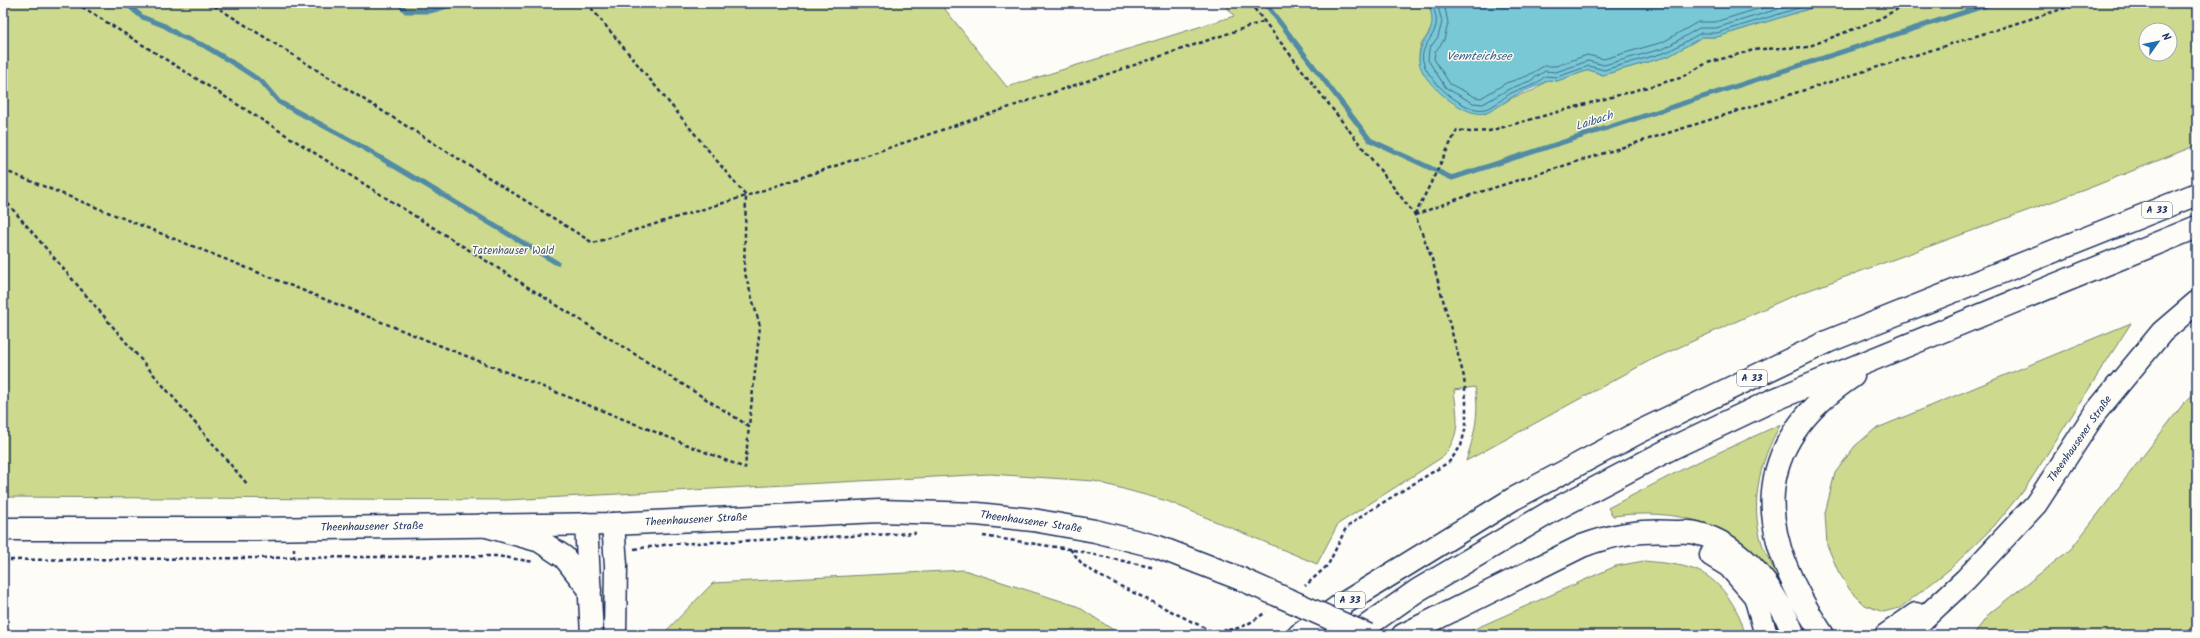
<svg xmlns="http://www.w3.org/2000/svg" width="2200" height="638" viewBox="0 0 2200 638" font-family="Kalam,sans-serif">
	<rect width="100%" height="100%" fill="#fdfcf7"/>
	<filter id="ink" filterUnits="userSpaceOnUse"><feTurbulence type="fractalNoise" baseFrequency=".025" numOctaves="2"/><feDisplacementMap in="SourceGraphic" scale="8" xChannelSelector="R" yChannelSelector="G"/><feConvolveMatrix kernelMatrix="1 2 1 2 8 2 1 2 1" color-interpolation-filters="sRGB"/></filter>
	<g filter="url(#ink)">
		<!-- green -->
		<path fill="#cdda8d" stroke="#748476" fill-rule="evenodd" d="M3,3H940L1007,87L1234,16L1224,3H1389L1397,7C1407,0 1420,2 1430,8C1436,28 1430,29 1421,45C1419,49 1419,56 1419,61L1485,114L1514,97L1534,90L1548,80L1557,81L1589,70L1603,75L1669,56L1702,37H1717L1828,3H2197V145L2087,189L1790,297L1649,361L1466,461C1474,436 1480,413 1475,387L1454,390C1457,419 1462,430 1444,456L1338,524L1317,564L1167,501L1094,481L990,474L507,500L3,497ZM2146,30H2170V54H2146Z
			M2131,323L2026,487L1994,526L1950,569L1900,608L1883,612L1865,605L1850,590L1838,571L1827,545L1825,513L1835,473L1855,446L1875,429Z
			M2197,391V635H1973L1990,613L2071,549L2184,403Z
			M1781,424C1758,462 1748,510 1765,552C1770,562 1776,572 1781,582C1769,571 1759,557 1747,547C1710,516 1659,510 1613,516L1608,508L1689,466Z
			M1644,561C1684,565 1709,566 1732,603C1738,613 1744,624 1744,635H1461L1616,566Z
			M964,570L1077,606L1121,635H662L713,583Z"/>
		<!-- water -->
		<path fill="#79c8d5" stroke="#538ba5" d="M1421,3H1828L1717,37H1702L1669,56L1603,75L1589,70L1557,81L1548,80C1534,89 1525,90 1512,97C1504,102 1495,110 1486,113C1465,119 1419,81 1419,60C1419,36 1438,37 1430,8Z"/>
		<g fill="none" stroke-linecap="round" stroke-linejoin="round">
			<!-- shore -->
			<path stroke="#416c8e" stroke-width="1" d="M1429,3C1433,6 1434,8 1435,13C1442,35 1419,43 1423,61C1427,80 1464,114 1485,109C1494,107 1503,98 1511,93C1517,90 1525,89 1531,86C1537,84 1541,79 1546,76L1557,77L1589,66L1604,70L1667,52L1701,33H1717L1815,3
				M1437,3L1442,22L1438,37L1429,49L1428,60L1446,88L1473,103L1483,104L1509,89L1530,81L1545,71L1556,72L1588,61L1604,65L1665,48L1699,28H1716L1798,3
				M1444,3L1448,23L1444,40L1435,52L1434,59L1450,84L1475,97L1481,98L1506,83L1527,76L1544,66H1556L1587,55L1604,59L1663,42L1698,22H1715L1777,3"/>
			<!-- stream -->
			<path stroke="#538ba5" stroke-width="5" d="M126,3L142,17L165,26L180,36L205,46L233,63L262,82L279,102L354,142L557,263
				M399,3L406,11H430L458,3
				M1265,3L1370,140L1452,178L1993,3"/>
			<!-- secondary casing -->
			<g stroke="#1b2f5e" stroke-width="25">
				<path id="secondary" d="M3,529H256L613,524L879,511L977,514L1033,520L1095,531L1158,547L1241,579
					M1886,635L1916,614
					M1906,635L1966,579L2036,504L2095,413L2162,332L2197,302"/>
			</g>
			<!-- motorway casing -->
			<g stroke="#1b2f5e" stroke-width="25">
				<path id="motorway" d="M586,524L592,635
					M613,524L616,565L615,635
					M483,525L540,541L564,557L590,590
					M1711,555L1729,566L1755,596L1766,635
					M1299,635L1338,607L1513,499L1641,431L1829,341L2197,194
					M1354,635L1418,590L1552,511L1672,448L1771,401L2197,227
					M1403,635L1582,546C1614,534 1640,530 1674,532C1681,532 1689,531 1696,533C1744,544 1777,592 1794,635
					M1823,635C1757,536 1745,448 1853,376"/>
			</g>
			<!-- path -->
			<path stroke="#1b2f5e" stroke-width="2.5" stroke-dasharray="4 3" stroke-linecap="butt" d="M76,3L749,426L760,326L744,270L746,196L593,243L210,3
				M587,3L746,196L1265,21
				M1250,3L1415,215L1432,259L1464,377L1466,401V426L1461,446L1449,462L1366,513L1346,528L1328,565L1305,586
				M3,170L745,468L749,426
				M3,198L248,485
				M1415,215L1455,200L2081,3
				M1415,215L1457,130L1470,132L1489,131L1680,78L1707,63L1750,51L1761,49L1807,47L1877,20L1909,3
				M983,536L1069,549L1155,568
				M634,549L672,544L916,533
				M1070,549L1083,565L1100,576L1209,630C1236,632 1245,627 1266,612
				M294,559V547
				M3,560L497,556L534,562"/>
			<!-- secondary -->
			<use href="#secondary" stroke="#fdfcf7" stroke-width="22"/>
			<!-- motorway -->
			<use href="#motorway" stroke="#fdfcf7" stroke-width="22"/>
			<!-- secondary-bridge casing -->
			<g stroke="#1b2f5e" stroke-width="25" stroke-linecap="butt">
				<path id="secondary-bridge" d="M1241,579L1368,635"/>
			</g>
			<!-- secondary-bridge -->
			<use href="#secondary-bridge" stroke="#fdfcf7" stroke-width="22"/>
		</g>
	</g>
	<g text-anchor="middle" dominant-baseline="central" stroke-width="3" stroke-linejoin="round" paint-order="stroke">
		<!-- shield labels -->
		<g fill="#fdfcf7" stroke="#5f6c8c" stroke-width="1">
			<rect x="2142" y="202" width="30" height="16" rx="3"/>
			<rect x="1737" y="370" width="30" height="16" rx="3"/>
			<rect x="1335" y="592" width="30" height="16" rx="3"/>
		</g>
		<g font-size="10" font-weight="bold" fill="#1b2f5e">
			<text x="2157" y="210">A 33</text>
			<text x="1752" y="378">A 33</text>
			<text x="1350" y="600">A 33</text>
		</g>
		<!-- park labels -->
		<g font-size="11" fill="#485a6a" stroke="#fdfcf7">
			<text x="513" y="251">Tatenhauser Wald</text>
		</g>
		<!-- street labels -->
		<g font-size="11" fill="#1b2f5e" stroke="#fdfcf7">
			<text transform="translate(2080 439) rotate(-55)">Theenhausener Straße</text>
			<text transform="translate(696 520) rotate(-3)">Theenhausener Straße</text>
			<text transform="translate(1031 522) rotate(8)">Theenhausener Straße</text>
			<text transform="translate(372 527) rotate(-1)">Theenhausener Straße</text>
		</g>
		<!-- water labels -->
		<g font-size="12" font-style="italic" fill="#375d82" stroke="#fdfcf7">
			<text x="1479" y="56">Vennteichsee</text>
			<text transform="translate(1594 121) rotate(-18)">Laibach</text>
		</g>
	</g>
	<!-- margin -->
	<rect width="2200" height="638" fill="none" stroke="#fdfcf7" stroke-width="16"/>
	<rect x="8" y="8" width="2184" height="622" fill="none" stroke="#1b2f5e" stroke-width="1.5" filter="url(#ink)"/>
	<!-- north arrow -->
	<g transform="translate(2158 42) rotate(57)"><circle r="19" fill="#fdfcf7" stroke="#a3aaba"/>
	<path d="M0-3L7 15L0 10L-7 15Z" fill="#1f6fb2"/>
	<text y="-6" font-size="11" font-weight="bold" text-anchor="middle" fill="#1b2f5e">N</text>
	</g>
</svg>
